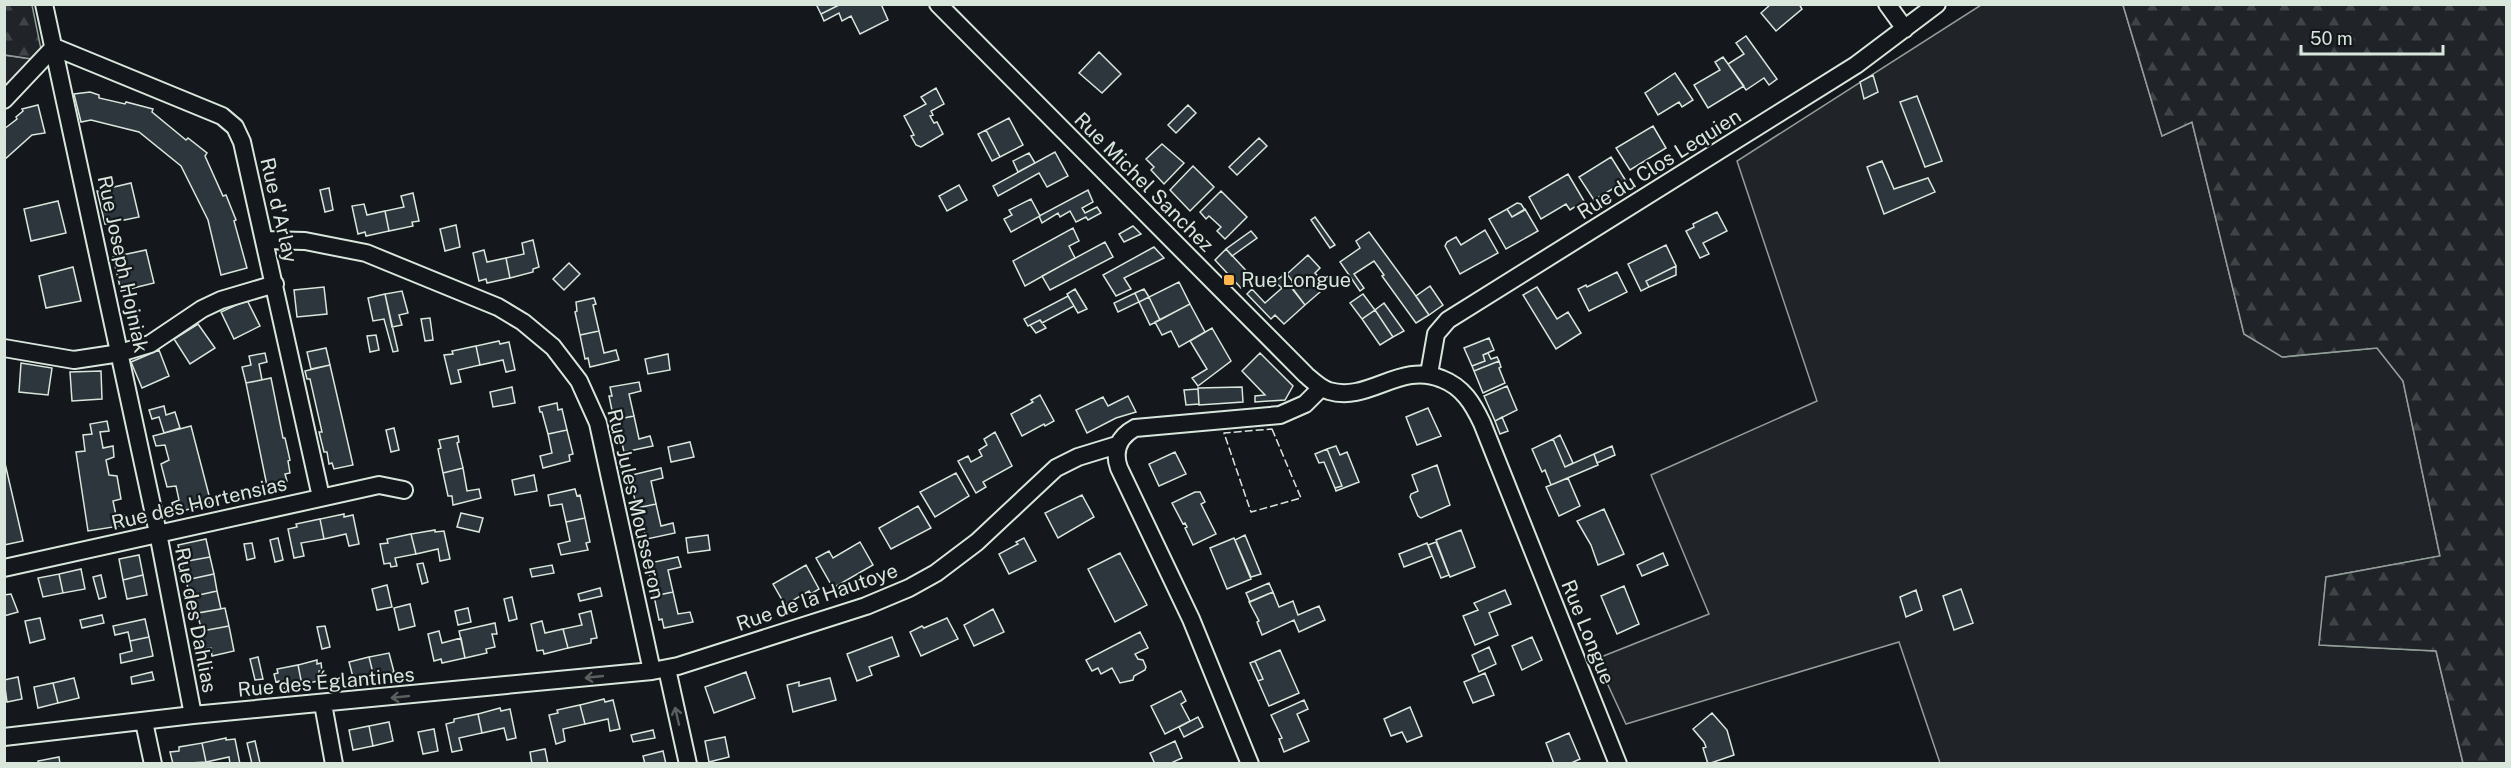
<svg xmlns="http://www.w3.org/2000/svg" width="2511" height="768" viewBox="0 0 2511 768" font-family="'Public Sans',sans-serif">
	<defs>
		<pattern id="forest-firs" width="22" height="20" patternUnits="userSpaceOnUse" patternTransform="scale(1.5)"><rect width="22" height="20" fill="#202428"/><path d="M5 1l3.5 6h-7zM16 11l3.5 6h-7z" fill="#404447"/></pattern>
	</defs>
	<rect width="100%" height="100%" fill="#14181c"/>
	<!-- grass -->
	<path fill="#202428" stroke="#939e99" stroke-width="1.5" d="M1981,5H2123L2162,136L2192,122L2244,334L2283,357L2377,348L2403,381L2440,556L2326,577L2320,645L2436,651L2463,763H1940L1899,642L1626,724L1596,659L1709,614L1651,475L1817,401L1737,161Z
		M4,55L32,59L4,88Z"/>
	<!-- forest -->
	<path fill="url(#forest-firs)" stroke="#939e99" stroke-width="1.5" d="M4,5H32L41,49L32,59L5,55Z
		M2123,5H2506V763H2463L2436,651L2319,645L2326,577L2440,556L2403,381L2377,348L2282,357L2244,334L2192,122L2162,136Z"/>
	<!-- building -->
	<path fill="#2c363c" stroke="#d8e6dc" stroke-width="1.5" d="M820,4H841L821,14L817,6Z
		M841,4H881L888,20L860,34L851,16L842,21L839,13L824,21L821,14Z
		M1771,4H1799L1802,9L1776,31L1761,13Z
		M1746,36L1777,79L1769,85L1764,78L1746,90L1728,64L1744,54L1736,43Z
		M1099,52L1121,74L1102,93L1079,73Z
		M1723,57L1744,86L1708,108L1694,85L1720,70L1715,62Z
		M1675,73L1693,100L1682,107L1679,102L1658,115L1645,93Z
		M1873,75L1878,92L1864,99L1860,82Z
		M936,88L944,104L931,111L933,115L930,116L934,123L937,122L943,134L921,147L916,145L911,136L914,135L904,116L926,104L921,97Z
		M90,92L99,95V98L125,104L126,102L153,109L152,112L186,140L188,138L207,153L205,156L223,196L226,195L236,220L234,221L247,268L221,275L208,220L181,166L139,132L91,120L81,122L74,94Z
		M1917,96L1942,161L1925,167L1900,102Z
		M38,105L45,133L32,135L4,160V129L17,119L16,117L23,111L22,109Z
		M1188,105L1196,113L1176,133L1168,125Z
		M1009,118L1023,145L1000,157L986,130Z
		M1653,126L1666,148L1630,170L1616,148Z
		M986,130L1000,157L992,161L978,134Z
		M1259,138L1267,146L1237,175L1229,167Z
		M1162,144L1184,163L1164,184L1151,170L1154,167L1146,159Z
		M1055,152L1068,176L1047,187L1039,173L998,196L993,186Z
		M1029,153L1035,163L1018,172L1013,161Z
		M1611,157L1626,181L1594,200L1579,177Z
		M1882,161L1894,189L1928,178L1935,192L1884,214L1867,167Z
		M1193,166L1214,187L1190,211L1170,190Z
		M1568,174L1584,201L1570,210L1566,204L1541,219L1529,197Z
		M131,183L139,217L105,224L97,191Z
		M959,185L967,200L947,211L939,196Z
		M329,188L333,210L325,212L320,190Z
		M1088,190L1093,202L1082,208L1085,213L1097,207L1101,213L1088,220L1086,217L1076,222L1070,211L1060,217L1058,213L1042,223L1039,216Z
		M1221,191L1247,217L1225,239L1217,231L1221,227L1209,216L1206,219L1200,212Z
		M413,193L419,221L412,222L413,226L389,231L385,211L404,207L401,196Z
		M1031,199L1040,216L1011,232L1004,219L1012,215L1009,210Z
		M58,201L66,233L31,241L24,209Z
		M1517,203L1521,204L1525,210L1512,217L1507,209Z
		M364,204L367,215L385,211L389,231L366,236L365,232L358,234L352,206Z
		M1507,209L1512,217L1525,209L1538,231L1506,249L1489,219Z
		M1717,212L1727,231L1703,243L1709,254L1700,258L1686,231L1694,227L1693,224Z
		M1315,217L1335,245L1330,248L1311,220Z
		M456,225L460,247L445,251L440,229Z
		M1133,226L1141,234L1124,242L1119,234Z
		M1073,228L1079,241L1069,246L1075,258L1025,286L1013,261Z
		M1485,230L1498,253L1460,274L1445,246L1447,242L1456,237L1461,245Z
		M1251,231L1257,238L1232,256L1226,249Z
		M1369,232L1413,292L1429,315L1416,323L1382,276L1384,275L1374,261L1354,274L1364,288L1360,291L1340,262L1360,248L1356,241Z
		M533,240L539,267L533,269V272L510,278L506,258L524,254L522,243Z
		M1105,242L1113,257L1050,290L1042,276Z
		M1666,245L1676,266L1646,281L1649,287L1641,291L1628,264Z
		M1154,247L1164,258L1124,278L1131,289L1116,296L1103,275Z
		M1226,249L1253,278L1241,288L1215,260Z
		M146,250L154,283L121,291L113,257Z
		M484,250L487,262L506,258L510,278L487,283L486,279L479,281L473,253Z
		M1308,255L1320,268L1315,273L1327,286L1305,305L1290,285L1293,282L1287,274Z
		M569,263L580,274L564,290L553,279Z
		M1676,266V275L1649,287L1646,281Z
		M73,267L81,301L46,308L39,276Z
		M1617,272L1627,292L1589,311L1578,289L1586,285L1587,287Z
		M1282,276L1305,305L1284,324L1275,315L1271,319L1247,294L1252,289L1265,303L1282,288L1275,282Z
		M1179,282L1190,304L1160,320L1149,297Z
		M1430,286L1443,305L1429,315L1416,296Z
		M324,287L327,314L297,317L294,290Z
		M1537,287L1557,319L1568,312L1581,333L1556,349L1523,295Z
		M1075,289L1087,309L1078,313L1067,294Z
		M1144,289L1149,297L1139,302L1135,293Z
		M402,291L408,313L399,315L402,325L392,327L385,294Z
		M1135,293L1139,302L1118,312L1114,303Z
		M385,294L398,351L393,352L384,319L373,321L368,298Z
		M1363,294L1375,310L1362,319L1350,303Z
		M1068,296L1074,306L1042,323L1040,320L1028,326L1024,319Z
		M1149,297L1160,320L1150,325L1139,302Z
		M594,298L596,304L593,305L599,331L580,335L575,312L577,311L576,302Z
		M247,300L260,326L234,339L221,312Z
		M1384,303L1404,331L1393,337L1375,310Z
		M1190,304L1205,332L1179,347L1171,331L1162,335L1155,322Z
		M1375,310L1393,337L1380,345L1362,319Z
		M430,318L433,340L425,341L421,319Z
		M1040,320L1046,328L1036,333L1030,325Z
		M198,324L215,348L190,364L174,339Z
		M1212,328L1231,361L1198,386L1192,378L1207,369L1190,341Z
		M599,331L604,353L616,350L619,360L590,367L588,358L585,359L580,335Z
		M376,335L379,350L370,352L367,336Z
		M1489,338L1494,350L1483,355L1485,361L1472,366L1464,348Z
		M499,341L500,344L509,342L515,370L506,372L503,360L480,365L476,346Z
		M476,346L480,365L458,370L461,382L451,384L444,355L453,354L452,351Z
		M326,348L330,365L311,369L307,352Z
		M159,350L169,376L142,388L131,362Z
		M265,353L267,362L259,364L262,380L246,383L242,367L251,365L249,356Z
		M1260,353L1293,386L1285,400L1255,402V396L1265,395L1242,371Z
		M1488,353L1491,359L1497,357L1499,361L1474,371L1472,366L1485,361L1483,355Z
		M668,354L670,370L648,374L645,359Z
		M1499,361L1501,367L1499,368L1505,383L1483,393L1474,371Z
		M21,363L52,368L48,395L19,392Z
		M330,365L353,465L334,469L332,463L329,464L327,452H324L319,432H322L310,379H307L305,371Z
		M101,371L102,399L72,401L70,372Z
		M271,378L283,438H285L290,460L288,461L290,473L285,474L287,481L267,486L246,383Z
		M639,382L641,391L629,394L634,416L614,420L609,396H612L610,387Z
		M1507,386L1517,410L1495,421L1484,396Z
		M512,387L515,403L493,407L490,392Z
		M1242,387L1243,402L1199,405L1198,388Z
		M1198,389L1199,404L1186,405L1184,390Z
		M1040,395L1054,421L1045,426L1044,424L1022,436L1011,414L1033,402L1031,400Z
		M1128,396L1136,412L1116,418L1087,433L1076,410L1103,397L1108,406Z
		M557,403L558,410L562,409L567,430L548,434L542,412H540L539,407Z
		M164,406L166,415L175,412L180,428L164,433L159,417L152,419L149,410Z
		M1428,408L1441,436L1417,445L1406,417Z
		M634,416L639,439L650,436L653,446L624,452L622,443L619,444L614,420Z
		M1502,417L1508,431L1500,434L1495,421Z
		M107,421L109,431L100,432L103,448L113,446L114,457L106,460L109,475L117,476L121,499L113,501L116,515H124L126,525L88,531L76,452L85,451L83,435L92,434L90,424Z
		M191,426L211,503L175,513L172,503L179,500L176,486L167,487L161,464L169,460L165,445L156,446L153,436Z
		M394,428L399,450L391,452L386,430Z
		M567,430L573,454L569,455L570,461L543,468L540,456L552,453L548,434Z
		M995,432L1012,466L983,482L986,487L976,493L958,461L968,456L971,462L982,456L979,450L987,445L984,439Z
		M1560,435L1573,463L1565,467L1553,439Z
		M458,436L459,442L457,443L463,468L443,473L438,449L441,448L439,440Z
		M1553,439L1565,467L1594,454L1598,465L1551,485L1545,470L1542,472L1532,449Z
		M690,442L694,457L671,462L668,447Z
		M1336,446L1340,455L1347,452L1359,482L1336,491L1335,488L1342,486L1327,449Z
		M1612,446L1615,455L1597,463L1594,454Z
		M1327,449L1342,486L1335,488L1324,462L1319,463L1315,454Z
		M1175,452L1186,474L1159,486L1149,464Z
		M4,459L23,541L4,545Z
		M1437,465L1450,505L1421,518L1418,516L1410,497L1411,494L1418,491L1412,475Z
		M463,468L467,491L479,489L481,498L453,505L452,496H448L443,473Z
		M661,468L663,478L651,481L656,504L637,508L631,484L634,483L632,475Z
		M956,473L969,496L935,517L920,492Z
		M534,475L537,491L515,495L512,480Z
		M1568,478L1580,506L1559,516L1546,487Z
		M575,489L577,496L580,495L585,518L566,522L562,504L550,506L548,495Z
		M1195,492H1200L1205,502L1201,504L1216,534L1193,545L1185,528L1187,527L1185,523L1183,524L1172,503Z
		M1082,495L1094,517L1058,538L1045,513Z
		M656,504L661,526L673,523L675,533L647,539L644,531H642L637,508Z
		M918,506L931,528L891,549L879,528Z
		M1604,509L1624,554L1598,565L1591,545L1577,521Z
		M461,513L483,518L479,532L457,527Z
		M344,514V517L353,515L359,544L349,546L346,534L324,539L320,519Z
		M585,518L590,542L586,543L588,550L561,555L558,544L570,541L566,522Z
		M320,519L324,539L301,543L304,556L294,558L288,529L297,527L296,524Z
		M435,530V532L444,531L450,559L440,561L438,549L416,554L411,534Z
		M1461,530L1475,567L1450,577L1436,540Z
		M411,534L416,554L395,558L397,566L391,567L390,563L384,564L380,544L388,543L387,539Z
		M708,535L710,550L688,553L686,538Z
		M1245,535L1261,574L1251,577L1235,540Z
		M278,538L283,560L275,562L270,540Z
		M1024,538L1036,561L1009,574L999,554L1018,544L1016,542Z
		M1234,538L1251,579L1227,589L1210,548Z
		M206,539L210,557L182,562L178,545Z
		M860,542L873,565L833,588L816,558L829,551L833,558Z
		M1436,542L1449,575L1441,578L1428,545Z
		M252,543L255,558L247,560L244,544Z
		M1427,543L1432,556L1404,567L1399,554Z
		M1120,553L1147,605L1115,622L1088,569Z
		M1663,553L1668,565L1642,576L1637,565Z
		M139,555L143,575L123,580L119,559Z
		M210,557L214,574L186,580L182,562Z
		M678,557L681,567L668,570L673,592L654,596L649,573L652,572L650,563Z
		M423,563L428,582L422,584L417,564Z
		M552,565L554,573L532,577L530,569Z
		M806,565L819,589L811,594L809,591L785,605L773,584Z
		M81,569L85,589L63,593L59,574Z
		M59,574L63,593L43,597L38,578Z
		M214,574L217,591L190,597L186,580Z
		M101,575L106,597L99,599L93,577Z
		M143,575L147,595L127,599L123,580Z
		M1269,583L1273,592L1250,602L1246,593Z
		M387,585L392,607L377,610L372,589Z
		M1624,586L1639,624L1617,634L1601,596Z
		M600,588L602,596L580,601L578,594Z
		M1961,589L1973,623L1954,630L1943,596Z
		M1505,590L1511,604L1489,613L1498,635L1475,645L1463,616L1478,610L1474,603Z
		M1916,590L1922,610L1906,617L1900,597Z
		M217,591L221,609L194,614L190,597Z
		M673,592L678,614L690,612L693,622L664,628L662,619L659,620L654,596Z
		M1273,592L1279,607L1293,601L1298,615L1319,606L1325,620L1299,632L1294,620L1262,635L1257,622L1259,621L1249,602Z
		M11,594L18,612L4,616V595Z
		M512,597L517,619L509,621L504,599Z
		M410,604L415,626L399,630L394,608Z
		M225,608L229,626L202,631L197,613Z
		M468,608L471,622L458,625L455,611Z
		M993,609L1004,632L974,646L964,625Z
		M591,611L597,638L591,639V643L568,648L563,629L582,625L579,614Z
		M102,615L104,623L82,628L80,620Z
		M40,618L45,639L30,643L25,621Z
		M947,618L958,639L921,656L910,632L922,626L924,628Z
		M145,619L149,637L130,641L128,632L115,635L113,626Z
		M542,621L545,633L563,629L568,648L544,654L543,650L537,651L531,624Z
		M495,623L497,634H492L495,647L486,649L487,653L465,658L459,631Z
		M229,626L234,651L212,656L211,648L205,649L202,631Z
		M325,626L330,647L322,649L317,627Z
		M439,631L442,643L461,638L465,658L442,663L441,659L434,661L428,634Z
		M1140,632L1148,648L1135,654L1138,659L1143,660L1146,667L1145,670L1134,676L1133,680L1120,683L1112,668L1101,674L1098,668L1092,671L1086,660Z
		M149,637L153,656L121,663L120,654L132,651L130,641Z
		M892,637L899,656L869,667L872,675L857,681L847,654Z
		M1532,637L1542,660L1522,670L1512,646Z
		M1489,647L1496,664L1479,672L1472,655Z
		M1280,650L1299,693L1269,706L1258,681L1263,679L1255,661Z
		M389,653L394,672L374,677L369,657Z
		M258,657L263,679L255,680L250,659Z
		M369,657L374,677L354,681L349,662Z
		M317,660V664L321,663L322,671H319L321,680L302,685L298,665Z
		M1255,661L1263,679L1258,681L1250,663Z
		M298,665L302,685L281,689L279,681L276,682L274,674L278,673L277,669Z
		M152,672L154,680L132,684L131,677Z
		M746,672L755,698L714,713L705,687Z
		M1485,673L1494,695L1473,703L1464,682Z
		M18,677L22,699L7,702L4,680Z
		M74,678L79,698L58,703L53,683Z
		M830,678L836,700L793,712L787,685L799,682V686Z
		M53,683L58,703L38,708L34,687Z
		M1181,691L1186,701L1181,704L1190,721L1165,734L1151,706Z
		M604,699L605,702L613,700L620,729L610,731L608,719L585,724L580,705Z
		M1304,700L1308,709L1297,714L1309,741L1284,752L1279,739L1282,738L1271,715Z
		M580,705L585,724L563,729L565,741L556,744L549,715L558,713L557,710Z
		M1410,707L1422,736L1407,742L1402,732L1391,736L1384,719Z
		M500,708L501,711L510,709L516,738L507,740L504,728L482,733L478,714Z
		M1712,713L1727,730L1734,755L1708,764L1703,748L1706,747L1704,742L1693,729Z
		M478,714L482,733L459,738L462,750L452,752L446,724L454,722V719Z
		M1198,717L1203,727L1184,737L1179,727Z
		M389,722L393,741L373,746L369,726Z
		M369,726L373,746L353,750L349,730Z
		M434,729L438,751L423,754L418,732Z
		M653,730L655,738L633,742L631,735Z
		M1569,733L1580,759L1569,764H1554L1546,743Z
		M725,737L729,757L709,762L705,741Z
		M226,738V740L235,739L240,764H230L229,757L206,762L202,743Z
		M255,741L260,763L252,764L247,743Z
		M1175,741L1182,758L1173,762L1174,764H1155L1150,753Z
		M202,743L206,762L173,764L170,752L179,751V747Z
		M545,749L548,764H532L530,752Z
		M663,751L666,764H645L643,756Z
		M59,757L60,764H39L38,761Z"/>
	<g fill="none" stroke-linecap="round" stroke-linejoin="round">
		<!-- street casing -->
		<g stroke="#d8e6dc" stroke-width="20">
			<path id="street" d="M44,4L158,533L193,715
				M938,4L1306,375C1313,381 1320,388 1329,391C1369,403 1400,361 1442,379C1463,387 1473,404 1482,423L1618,764
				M1887,4L1905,29
				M4,100L54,47L222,116L235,127L242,142L321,497
				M264,240L305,241L366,253L498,307L523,322L553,347L579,381L598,423L652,671
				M4,348L74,360L120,353L150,344L202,309L221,300L275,284
				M1429,374L1436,334L1448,320L1856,65L1937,4
				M4,568L370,487L379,485L404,490
				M667,669L688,764
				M323,704L334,764
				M144,722L153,764
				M4,737L193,715L652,671L678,666L866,606L909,588L936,573L977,542L1056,468L1078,457L1117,445
				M1250,764L1191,619L1119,468C1113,451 1118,437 1135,428L1280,415L1305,404L1321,388"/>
		</g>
		<!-- street -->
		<use href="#street" stroke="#14181c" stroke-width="16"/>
		<!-- fence -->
		<path stroke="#d8e6dc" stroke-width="1.5" stroke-dasharray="8 3" stroke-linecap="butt" d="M1272,429L1301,498L1251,512L1224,433Z"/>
	</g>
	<!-- one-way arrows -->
	<defs><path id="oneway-shaft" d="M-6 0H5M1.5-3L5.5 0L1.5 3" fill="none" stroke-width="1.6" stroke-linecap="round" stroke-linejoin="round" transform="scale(1.5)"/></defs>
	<g stroke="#59605f">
		<use href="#oneway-shaft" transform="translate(594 677) rotate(174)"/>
		<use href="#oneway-shaft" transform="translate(400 697) rotate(174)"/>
		<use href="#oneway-shaft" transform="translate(677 716) rotate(-103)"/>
	</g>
	<!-- markers -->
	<rect fill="#ffb74d" stroke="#14181c" stroke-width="2" x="1223" y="274" width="12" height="12" rx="3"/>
	<g text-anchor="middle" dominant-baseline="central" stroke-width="4.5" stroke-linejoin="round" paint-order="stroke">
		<!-- street labels -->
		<g font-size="20" fill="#d8e6dc" stroke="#14181c">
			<text transform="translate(1659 164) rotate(-32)">Rue du Clos Lequien</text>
			<text transform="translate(1144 182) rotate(45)">Rue Michel Sanchez</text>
			<text transform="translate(279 210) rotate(77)">Rue d'Arlay</text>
			<text transform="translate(123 264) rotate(78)">Rue Joseph Hojniak</text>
			<text transform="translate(199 503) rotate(-13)">Rue des Hortensias</text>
			<text transform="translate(636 504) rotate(77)">Rue Jules Mousseron</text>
			<text transform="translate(817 597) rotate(-19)">Rue de la Hautoye</text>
			<text transform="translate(196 620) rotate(79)">Rue des Dahlias</text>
			<text transform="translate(1588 632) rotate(68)">Rue Longue</text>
			<text transform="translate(326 682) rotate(-5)">Rue des Églantines</text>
		</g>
		<!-- poi labels -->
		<g font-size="20" fill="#d8e6dc" stroke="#14181c" text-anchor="start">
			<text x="1241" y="280">Rue Longue</text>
		</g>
	</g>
	<!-- border -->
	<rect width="2511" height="768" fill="none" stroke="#d8e6dc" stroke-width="12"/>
	<!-- scale -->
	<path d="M2301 45v9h142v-9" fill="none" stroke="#d8e6dc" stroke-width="3"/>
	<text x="2310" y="45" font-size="18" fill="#d8e6dc" stroke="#14181c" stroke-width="4.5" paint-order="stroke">50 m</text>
</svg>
